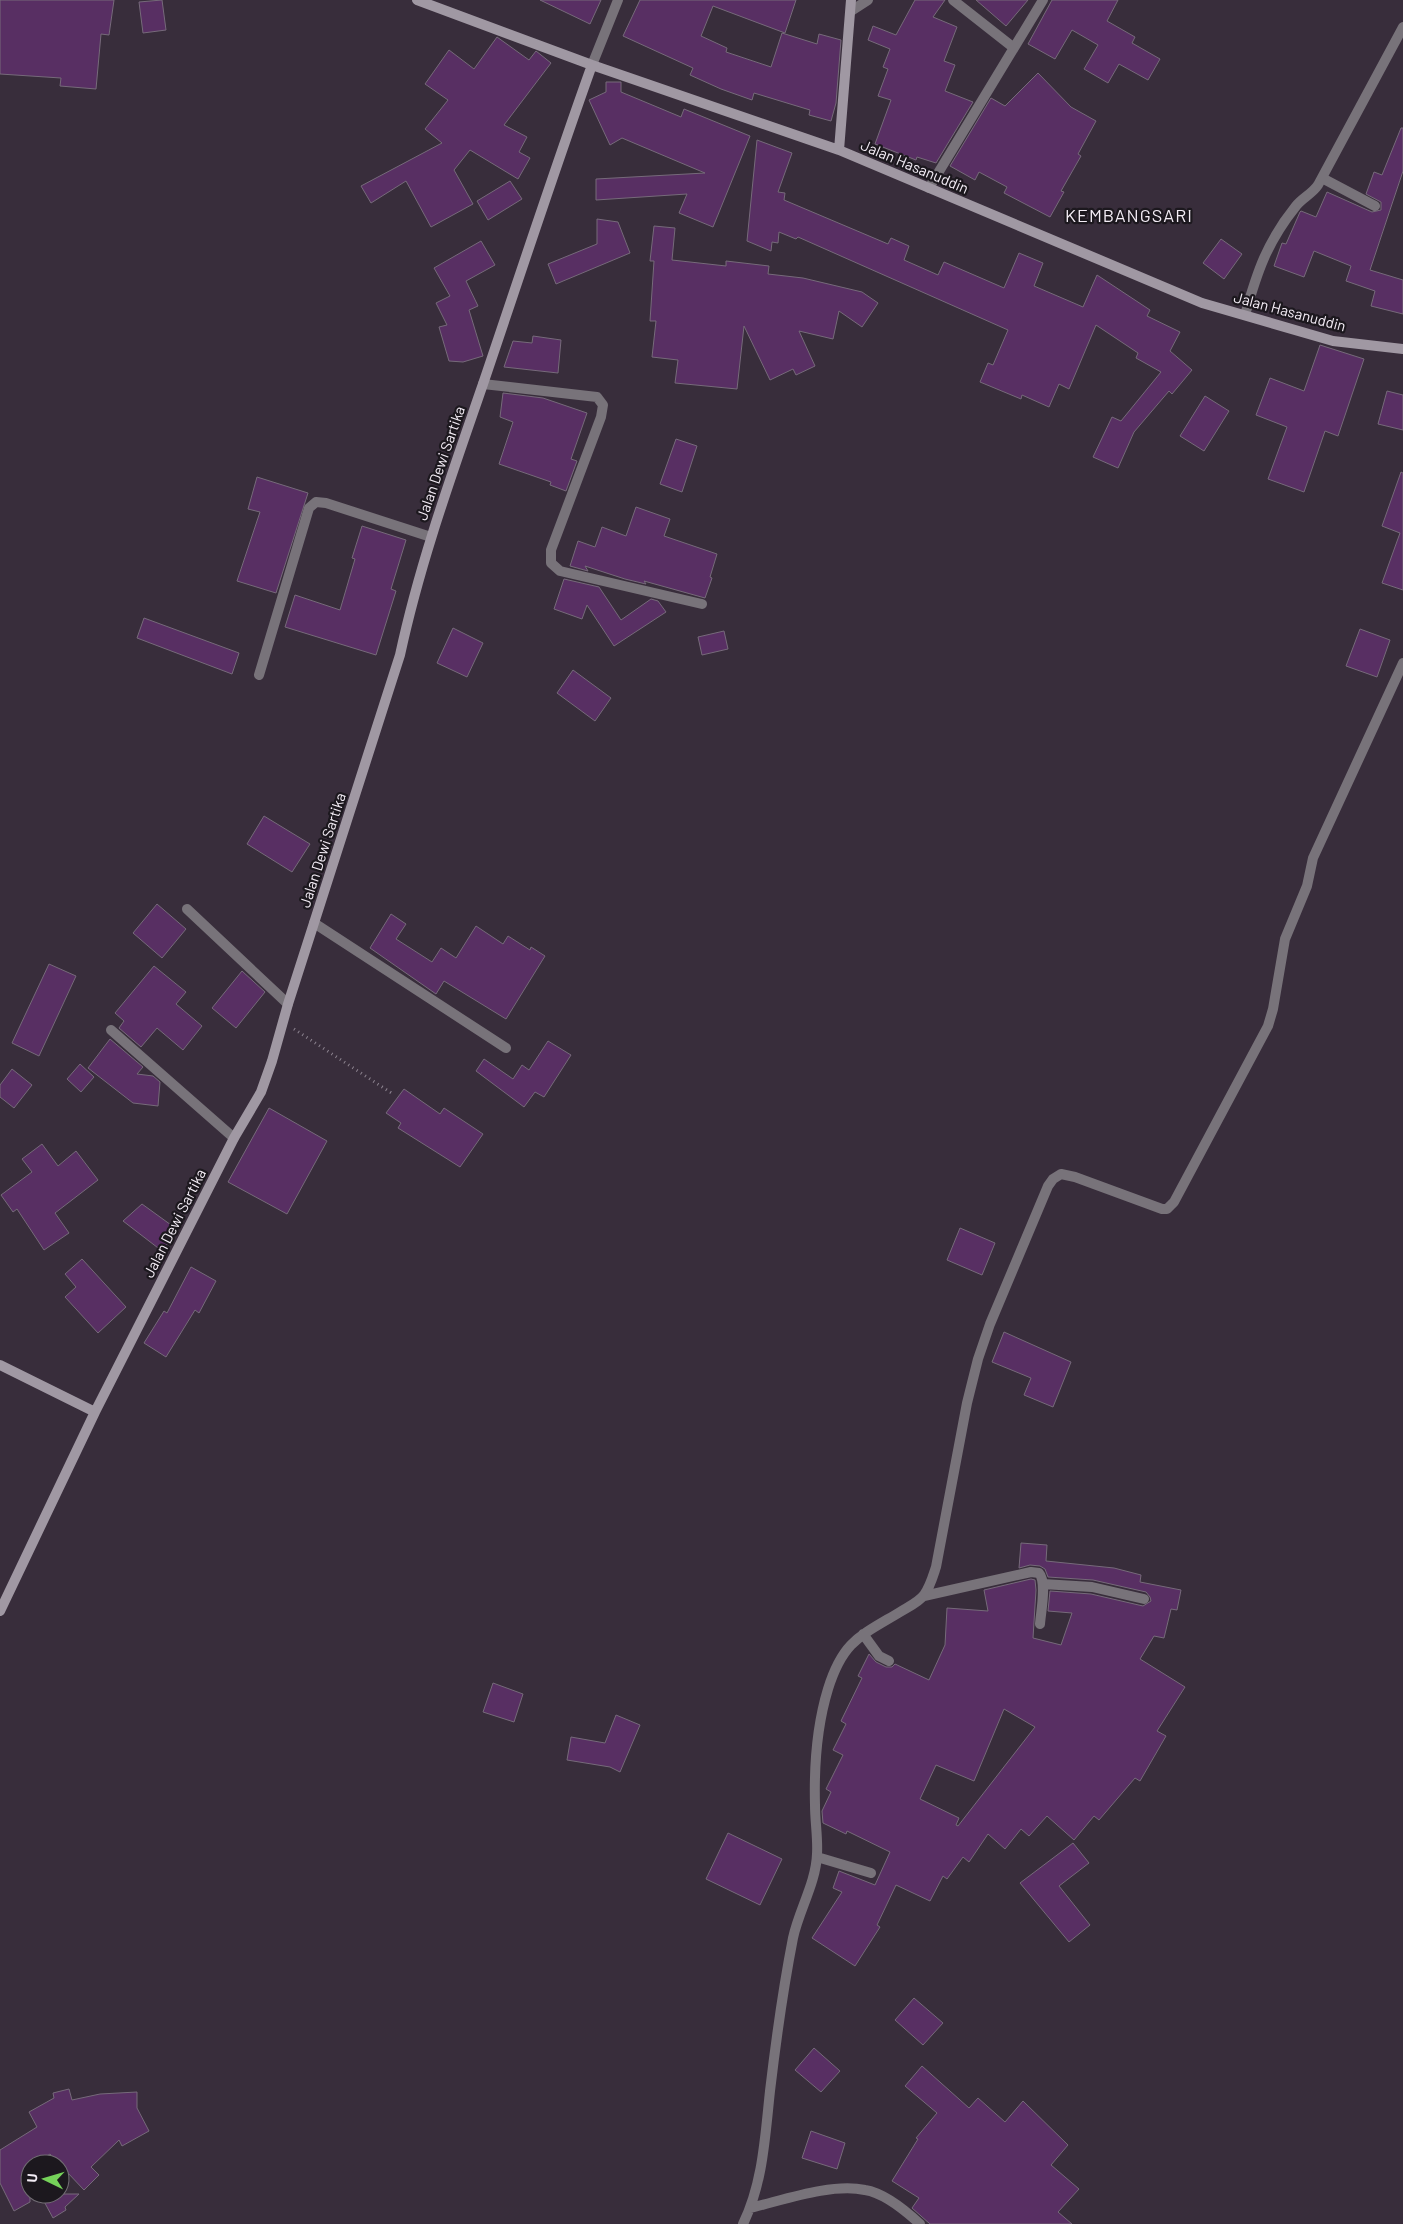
<svg xmlns="http://www.w3.org/2000/svg" width="1403" height="2224" viewBox="0 0 1403 2224" font-family="Barlow,sans-serif">
	<rect width="100%" height="100%" fill="#382d3b"/>
	<!-- building -->
	<path fill="#582f63" stroke="#766a7a" fill-rule="evenodd" d="M0,0H114L109,35L101,34L96,89L60,86L61,78L0,74Z
		M162,0L166,30L143,33L139,2Z
		M540,0H601L590,24Z
		M640,0H796L785,33L713,6L701,36L727,48L726,52L771,67L782,33L817,44L819,34L841,40L836,103L831,121L809,115L810,110L754,93L752,100L721,89L690,75L693,68L623,36Z
		M915,0H945L933,17L957,27L944,61L955,65L945,91L973,102L936,163L917,157L916,160L875,144L891,100L878,96L888,69L883,67L890,49L868,40L873,26L896,35Z
		M976,0H1028L1006,26Z
		M1052,0H1118L1107,21L1135,37L1132,43L1160,59L1148,80L1119,64L1108,83L1084,69L1098,45L1072,30L1055,59L1028,44Z
		M497,37L529,60L536,51L551,63L504,125L527,137L519,152L530,158L518,179L470,150L454,170L473,204L431,227L406,181L371,203L361,186L442,143L425,129L448,100L425,84L449,50L474,69Z
		M1038,73L1071,107L1096,121L1078,154L1081,156L1061,191L1064,192L1050,217L1004,193L1007,187L979,172L975,180L950,166L991,98L1005,106Z
		M606,82H621V92L681,117L684,109L750,136L713,227L679,213L687,194L596,200V179L705,173L622,138L610,145L589,100L606,92Z
		M1401,128H1403V171L1370,270L1403,280V314L1371,306L1375,291L1346,281L1351,266L1314,251L1304,277L1274,266L1282,243L1286,244L1300,212L1301,211L1316,217L1327,192L1372,212L1381,210V202L1366,194L1374,172L1382,175Z
		M757,140L792,153L778,192L785,193L784,200L888,244L891,238L909,246L904,260L938,275L944,262L1004,288L1019,253L1043,263L1034,286L1083,307L1097,275L1150,310L1147,316L1180,332L1170,351L1192,370L1172,394L1169,391L1134,432L1118,468L1093,457L1112,417L1121,421L1161,372L1136,358L1138,353L1096,325L1069,389L1059,384L1049,407L1022,395L1021,399L980,382L988,363L993,365L1008,330L798,237L796,239L779,232L778,243L772,242L771,251L747,241Z
		M510,181L522,199L488,220L477,201Z
		M597,219L618,222L630,253L556,284L548,264L597,244Z
		M654,226L675,228L672,260L726,266V261L769,266L768,274L803,278L862,292L878,303L862,327L839,311L833,339L799,331L815,366L796,375L793,369L770,380L744,326L737,389L675,383L678,360L652,357L656,321H650L654,261H650Z
		M1221,239L1242,254L1224,279L1203,263Z
		M481,241L495,265L466,281L478,306L469,310L483,356L463,362L449,361L439,327L447,325L436,303L450,296L434,268Z
		M533,336L561,340L558,373L504,367L513,341L532,343Z
		M1320,345L1364,359L1338,436L1325,431L1304,492L1268,479L1287,427L1256,415L1270,378L1304,391Z
		M1387,391L1403,395V430L1378,424Z
		M503,393L543,398L587,413L571,459L577,461L566,491L550,485L551,482L499,464L513,422L500,417Z
		M1205,396L1229,411L1204,451L1180,436Z
		M676,439L697,446L682,492L660,484Z
		M1401,472L1403,473V590L1382,583L1400,533L1382,526Z
		M257,477L308,493L276,593L237,581L260,512L248,509Z
		M636,507L670,519L664,536L717,554L710,577L712,578L705,598L644,581L646,584L625,579L585,566L588,571L570,566L578,541L595,547L602,527L626,536Z
		M362,526L406,540L391,589L396,591L376,655L285,627L295,595L340,610L355,559L352,558Z
		M564,579L599,587L621,620L651,599L658,601L666,612L614,646L587,605L582,619L554,609Z
		M144,618L239,653L232,674L137,638Z
		M453,628L483,643L467,677L437,663Z
		M1360,629L1390,640L1377,677L1346,666Z
		M724,631L728,649L702,655L698,637Z
		M573,670L611,698L595,721L557,693Z
		M264,816L310,844L292,872L247,844Z
		M157,904L186,929L162,958L133,933Z
		M391,914L406,924L396,939L432,962L441,948L456,958L476,926L503,944L508,936L530,950L531,947L545,956L506,1019L444,981L436,994L370,948Z
		M49,964L76,976L39,1056L12,1043Z
		M154,966L186,992L176,1004L202,1026L183,1050L157,1028L141,1047L119,1028L124,1021L115,1013Z
		M242,971L265,992L236,1028L212,1008Z
		M110,1039L143,1067L137,1074L153,1076L160,1082L158,1106L133,1103L88,1068Z
		M548,1041L571,1055L544,1097L535,1092L524,1107L476,1071L484,1059L513,1079L522,1065L529,1070Z
		M80,1064L94,1077L81,1092L67,1079Z
		M12,1069L32,1085L14,1108L0,1097V1085Z
		M404,1089L440,1114L444,1108L483,1134L460,1167L398,1128L401,1123L386,1113Z
		M269,1108L327,1141L287,1214L228,1182Z
		M42,1144L58,1166L76,1151L98,1180L55,1213L69,1233L44,1250L17,1209L13,1212L1,1195L32,1172L22,1159Z
		M142,1204L178,1230L162,1251L123,1221Z
		M960,1228L995,1243L982,1275L947,1260Z
		M82,1259L126,1307L98,1333L65,1297L76,1287L65,1274Z
		M191,1267L216,1281L199,1313L195,1310L166,1357L144,1343L164,1311L167,1313Z
		M1004,1332L1071,1362L1053,1407L1024,1395L1031,1378L992,1362Z
		M1021,1543L1047,1545L1046,1561L1114,1568L1141,1575L1140,1582L1181,1590L1177,1610L1171,1609L1164,1638L1154,1636L1140,1659L1185,1687L1157,1731L1166,1736L1140,1781L1135,1778L1099,1820L1094,1816L1074,1840L1047,1816L1029,1836L1021,1829L1005,1849L988,1834L969,1862L963,1857L947,1879L943,1876L930,1901L896,1885L877,1925L880,1927L855,1966L812,1938L842,1892L833,1888L839,1871L875,1885L890,1852L847,1831L846,1834L823,1823L822,1811L831,1792L826,1789L843,1755L833,1750L846,1724L841,1721L862,1678L858,1676L869,1654L876,1662L886,1667H892L895,1664L929,1680L945,1645L947,1608L988,1611L984,1590L1031,1579L1035,1580L1036,1590L1033,1638L1061,1645L1072,1613L1048,1611L1050,1591L1091,1594L1143,1606L1151,1601L1150,1597L1146,1592L1093,1580L1048,1577L1045,1569L1040,1566L1030,1565L1019,1568ZM1004,1709L1035,1727L958,1826L956,1825L959,1818L920,1799L936,1765L974,1781Z
		M493,1683L523,1694L514,1722L483,1712Z
		M616,1715L640,1725L620,1772L610,1767L567,1760L571,1737L605,1743Z
		M728,1833L782,1859L760,1905L706,1879Z
		M1073,1843L1089,1863L1059,1886L1090,1925L1069,1942L1020,1883Z
		M914,1998L943,2023L923,2045L895,2020Z
		M814,2048L840,2071L821,2092L795,2070Z
		M922,2066L969,2108L978,2098L1005,2122L1023,2101L1068,2145L1051,2165L1079,2189L1058,2212L1072,2224H930L912,2208L919,2198L892,2181L918,2139L916,2138L937,2113L905,2086Z
		M69,2089L72,2100L100,2094L137,2092V2108L149,2131L122,2146L119,2140L91,2167L99,2175L84,2190L50,2154L34,2164H30V2202L14,2211L0,2183V2150L37,2127L29,2112L54,2098L53,2093Z
		M811,2131L845,2143L837,2169L802,2158Z
		M40,2194H79L65,2207L66,2210L53,2218Z"/>
	<g fill="none" stroke-linecap="round" stroke-linejoin="round">
		<!-- path -->
		<path stroke="#8e8591" stroke-width="3" stroke-dasharray="1 4" stroke-linecap="butt" d="M294,1029L393,1094"/>
		<!-- street -->
		<path stroke="#78737a" stroke-width="10" d="M953,0L1014,48
			M851,11L868,0
			M592,65L618,0
			M1322,178L1375,206
			M929,188L1043,0
			M1245,315C1257,272 1267,242 1296,206C1302,198 1312,194 1318,185L1403,27
			M483,384L597,397L603,405L601,417L551,550V563L560,571L702,604
			M259,675L309,508L316,502L326,503L431,537
			M187,909L288,1004
			M314,923L506,1048
			M111,1030L234,1138
			M1043,1584L1092,1587L1144,1599
			M924,1596L1031,1572L1039,1573C1047,1582 1041,1611 1040,1624
			M863,1634L879,1656L889,1661
			M817,1857L871,1873
			M750,2208C784,2200 831,2183 865,2190C884,2193 906,2211 920,2224
			M743,2224C763,2183 765,2137 770,2091C776,2040 783,1989 793,1938C799,1910 816,1883 817,1854C818,1838 815,1822 815,1805C814,1768 817,1725 828,1689C843,1641 860,1636 900,1612C908,1607 919,1602 924,1595C930,1587 933,1576 936,1567L967,1403L978,1359L990,1324L1048,1186L1053,1179L1061,1174L1075,1177L1162,1209H1167L1174,1202L1268,1026L1273,1009L1285,939L1307,886L1313,858L1403,663"/>
		<!-- secondary -->
		<path stroke="#a098a3" stroke-width="10" d="M417,0L592,65L839,150L1202,303L1333,341L1403,349
			M839,150L851,0
			M0,1365L95,1412
			M0,1611L95,1412L234,1138L261,1092L272,1061L288,1004L400,655C420,562 452,474 483,384C519,278 554,171 592,65"/>
	</g>
	<g text-anchor="middle" dominant-baseline="central" stroke-width="4.5" stroke-linejoin="round" paint-order="stroke">
		<!-- street labels -->
		<g font-size="15" fill="#f4edf6" stroke="#1c181e">
			<text transform="translate(915 166) rotate(23)">Jalan Hasanuddin</text>
			<text transform="translate(1290 311) rotate(15)">Jalan Hasanuddin</text>
			<text transform="translate(440 463) rotate(-71)">Jalan Dewi Sartika</text>
			<text transform="translate(322 850) rotate(-72)">Jalan Dewi Sartika</text>
			<text transform="translate(174 1223) rotate(-63)">Jalan Dewi Sartika</text>
		</g>
		<!-- quarter labels -->
		<g font-size="18" letter-spacing="1" fill="#f4edf6" stroke="#1c181e">
			<text x="1129" y="215">KEMBANGSARI</text>
		</g>
	</g>
	<!-- north arrow -->
	<g transform="translate(45 2179) rotate(275)"><circle r="24" fill="#1c181e" stroke="#726d74"/>
	<path d="M0-4L9 19L0 12L-9 19Z" fill="#76d25a"/>
	<text y="-8" font-size="14" font-weight="bold" text-anchor="middle" fill="#f4edf6">U</text>
	</g>
</svg>
